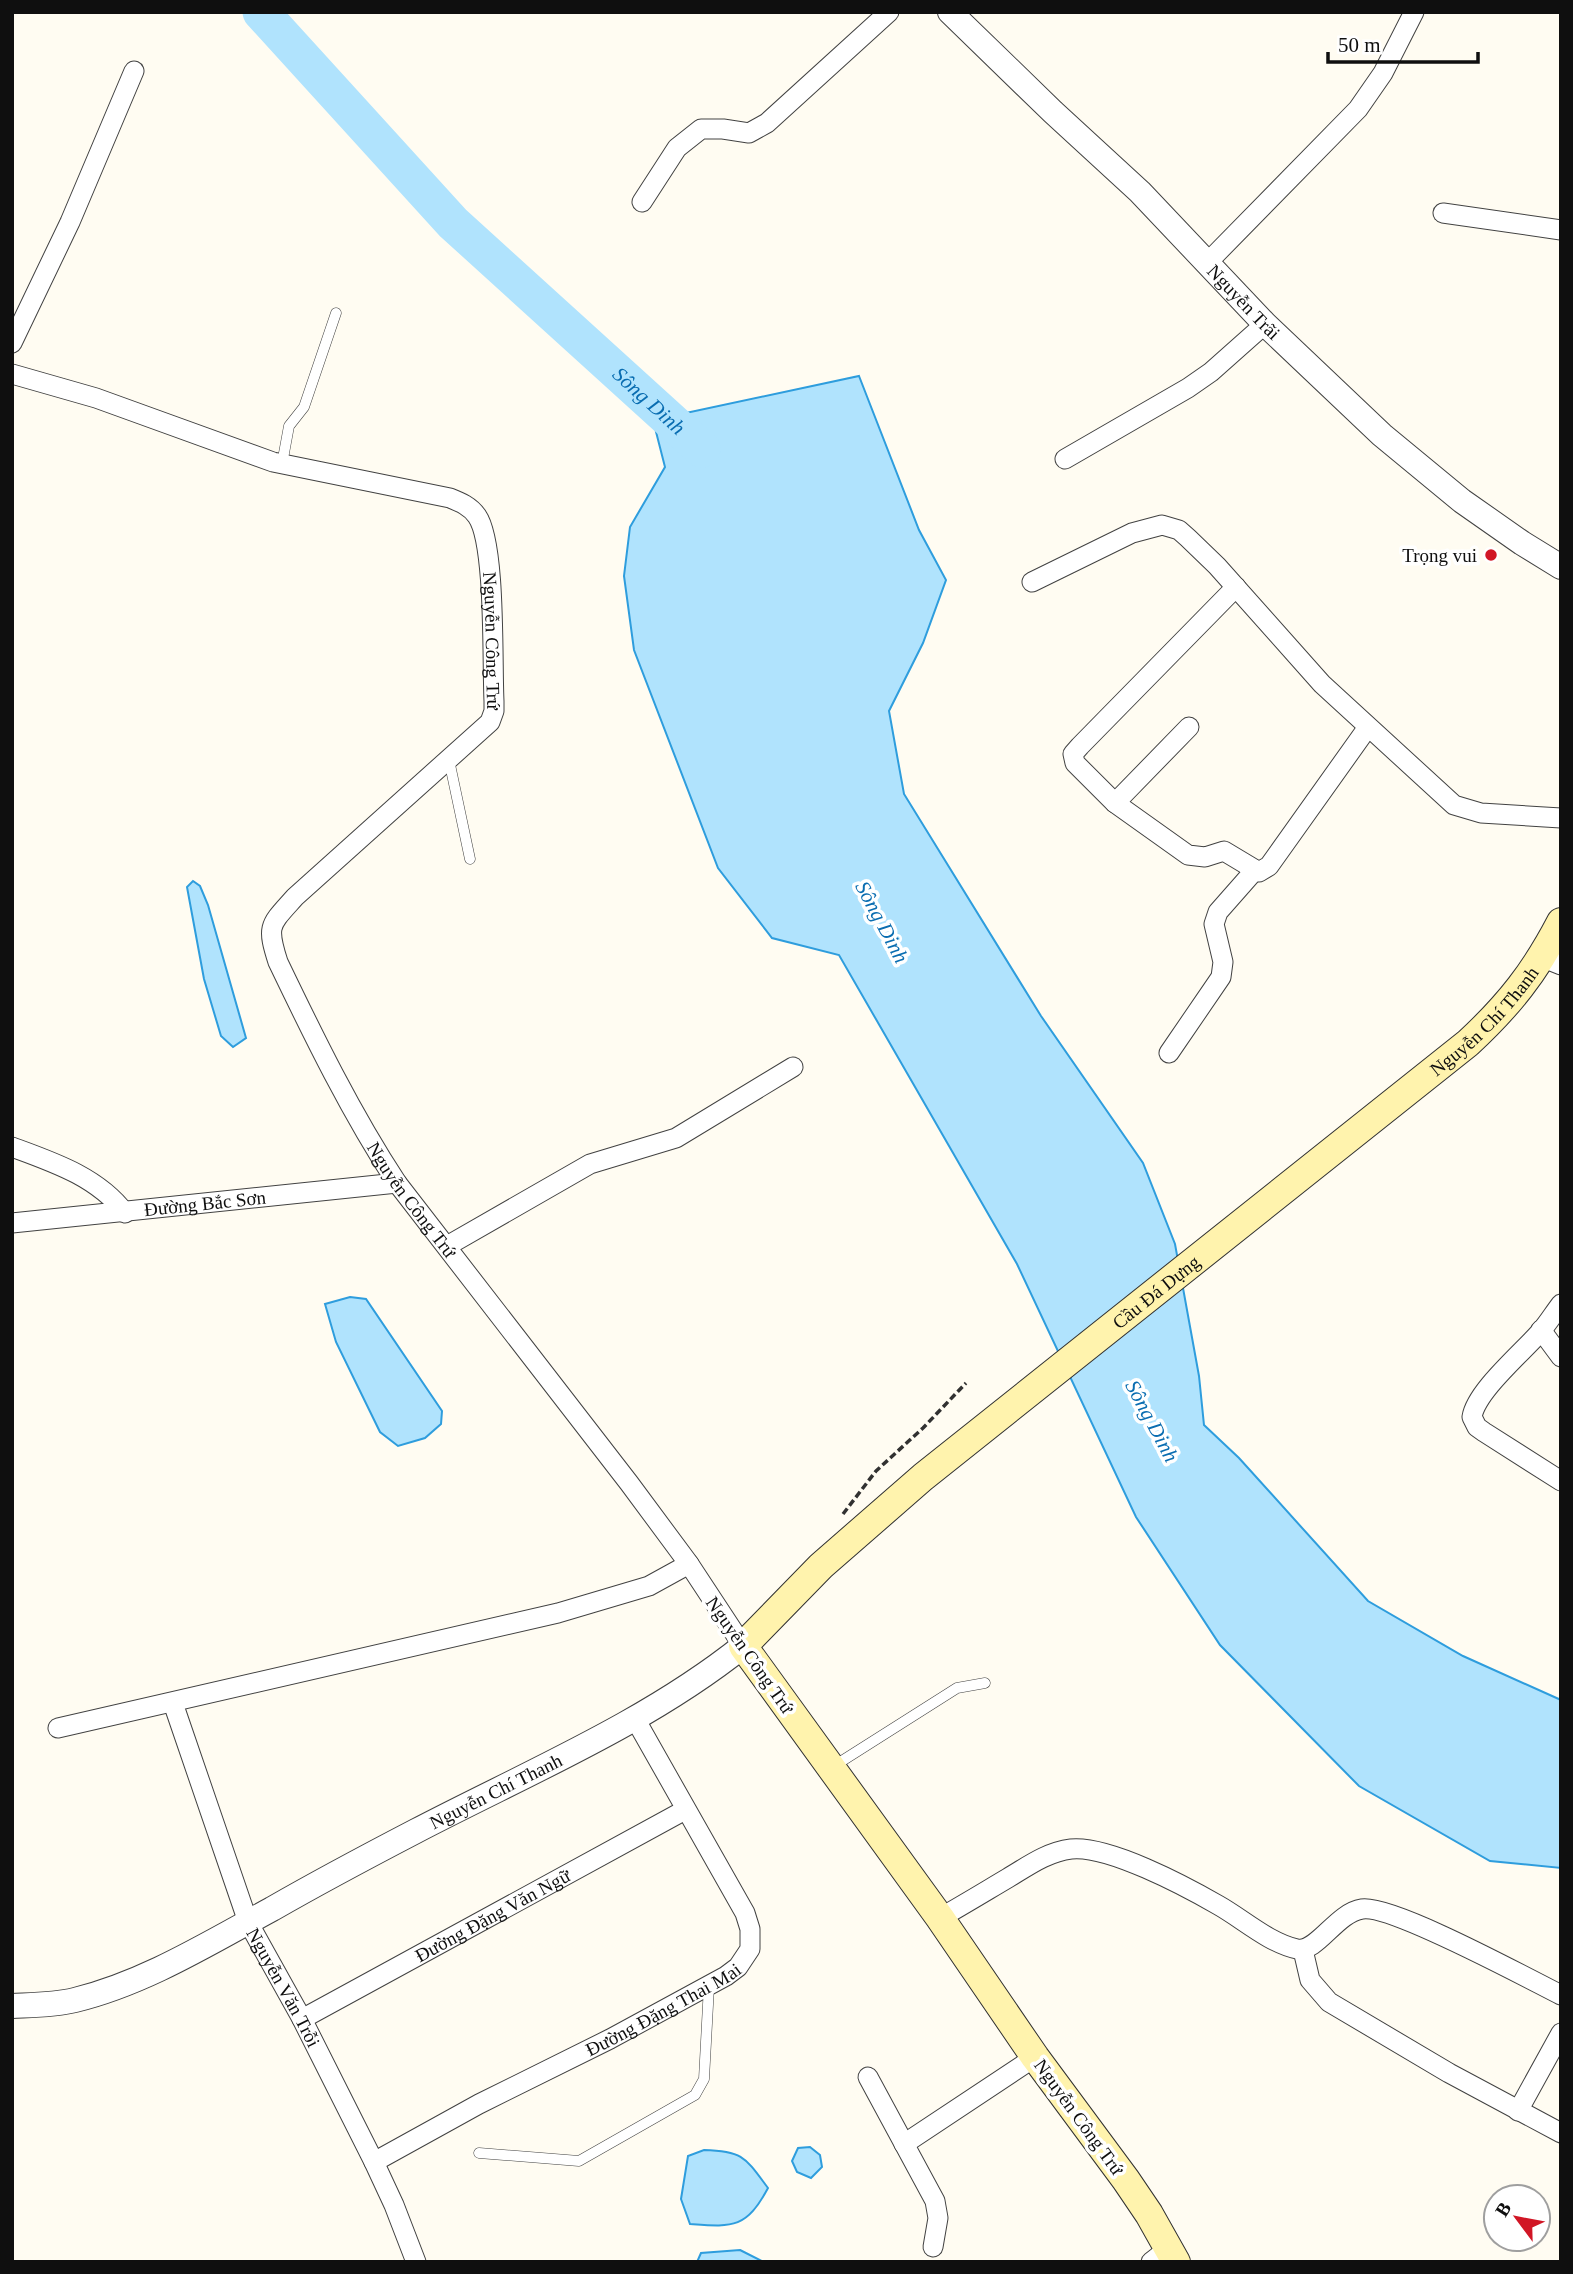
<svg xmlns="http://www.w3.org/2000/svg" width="1573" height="2274" viewBox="0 0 1573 2274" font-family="'Times New Roman',serif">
	<rect width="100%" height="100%" fill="#fffcf2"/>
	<!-- water -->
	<path fill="#b0e3fd" stroke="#2e9ddd" stroke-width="2" d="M859,376L919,530L946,580L923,643L889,711L904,794L1041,1016L1143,1163L1175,1244L1199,1376L1204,1425L1239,1458L1368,1601L1463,1656L1561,1700V1868L1490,1861L1359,1786L1220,1645L1136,1517L1017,1264L839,955L772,938L718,868L634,650L624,576L630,527L665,467L653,420Z
		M193,881L200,886L208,905L246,1038L233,1047L221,1036L204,979L187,887Z
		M350,1297L366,1299L442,1411L441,1424L425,1438L398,1446L380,1432L336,1342L325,1304Z
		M810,2147L820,2155L822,2167L811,2178L797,2172L792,2161L798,2148Z
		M704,2150C743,2151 745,2157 768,2188C746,2229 733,2227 690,2224L681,2199L688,2156Z
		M740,2250L764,2262H697L701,2253Z"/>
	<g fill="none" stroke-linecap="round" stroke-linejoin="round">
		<!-- river -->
		<path stroke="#b0e3fd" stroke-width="37" id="s1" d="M261,12L453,223L702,449"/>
		<!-- service casing -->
		<g stroke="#424242" stroke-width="11">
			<path id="service" d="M282,464L289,426L304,407L336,313
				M449,760L470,859
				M834,1766L957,1688L985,1683
				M479,2153L579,2161L695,2095L704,2079L709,1986"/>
		</g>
		<!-- minor casing -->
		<g stroke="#424242" stroke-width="21">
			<g id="minor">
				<path d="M642,202L677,148L701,129H723L749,133L767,123L889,12"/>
				<path d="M1443,213L1561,230"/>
				<path d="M1208,262L1358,109L1383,73L1414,12"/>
				<path d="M12,343L70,222L134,71"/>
				<path id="s2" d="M12,374L96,398L273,462L450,498C460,502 470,506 477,516C496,543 492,662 494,701V711L490,722L295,897C270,925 266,925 278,962C314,1037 351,1113 397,1183L629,1483L689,1564L743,1646"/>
				<path d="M1065,459L1188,388L1211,372L1265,324"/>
				<path d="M1032,582L1132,533L1162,525L1179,530L1188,538L1217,566L1322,684L1454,805L1481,813L1561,818"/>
				<path d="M1236,587L1080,746L1073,754L1075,763L1115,803L1188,855L1205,857L1224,851L1259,872L1269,866L1368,727"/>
				<path d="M1115,803L1189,727"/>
				<path d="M1541,957L1561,965"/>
				<path d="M1169,1053L1221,977L1223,962L1214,924L1218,912L1255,870"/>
				<path d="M12,1147C53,1162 98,1177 125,1213"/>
				<path id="s3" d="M12,1223L397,1183"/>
				<path d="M447,1246L590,1164L676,1138L793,1067"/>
				<path d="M1561,1304C1554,1313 1548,1323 1541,1331C1523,1352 1476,1391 1472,1417L1477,1427L1484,1432L1561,1481"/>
				<path d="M1541,1330L1561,1357"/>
				<path id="s4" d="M173,1703L248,1922L302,2019L374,2162L394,2205L416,2262"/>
				<path d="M58,1728L558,1613L649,1586L689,1564"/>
				<path d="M940,1918C963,1905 986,1891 1008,1878C1028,1866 1047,1852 1071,1849C1108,1845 1185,1886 1218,1905C1243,1919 1269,1943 1297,1949C1317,1953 1336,1913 1362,1909C1391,1904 1527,1978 1561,1995"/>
				<path d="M1303,1950L1310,1980L1329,2002L1449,2073L1561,2133"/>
				<path id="s5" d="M302,2019L685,1810"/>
				<path d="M868,2077L935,2201L938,2218L933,2247"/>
				<path d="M1518,2111L1561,2033"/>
				<path d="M904,2144L1035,2057"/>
				<path id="s6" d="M374,2162L479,2104L610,2039L726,1976L738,1967L750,1949V1929L745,1913L634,1717"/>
				<path d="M1151,2262L1169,2248"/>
			</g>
		</g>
		<!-- tertiary casing -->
		<g stroke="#424242" stroke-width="26">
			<g id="tertiary">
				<path id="s7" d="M950,12L1053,112L1140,192L1265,324L1382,435L1462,501L1522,543L1561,567"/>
				<path id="s8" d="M12,2006C33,2005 55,2005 75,2000C145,1983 209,1943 272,1909C319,1882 368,1856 416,1831C525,1774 647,1723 743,1646"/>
			</g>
		</g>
		<!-- secondary casing -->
		<g stroke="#313131" stroke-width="30">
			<g id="secondary">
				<path id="s9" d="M1176,2262L1149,2214L1126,2180L1035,2057L940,1918L743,1646L821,1566L923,1477L1468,1043C1509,1005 1535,972 1561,922"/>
			</g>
		</g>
		<!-- path -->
		<path stroke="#313131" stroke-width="3.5" stroke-dasharray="7 3.5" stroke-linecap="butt" d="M843,1514L876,1471L923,1428L966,1383"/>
		<!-- service -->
		<use href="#service" stroke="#fff" stroke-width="10"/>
		<!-- minor -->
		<use href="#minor" stroke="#fff" stroke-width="19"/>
		<!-- tertiary -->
		<use href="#tertiary" stroke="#fff" stroke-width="24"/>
		<!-- secondary -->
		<use href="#secondary" stroke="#fff3ad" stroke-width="28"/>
	</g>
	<!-- markers -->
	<circle fill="#d11625" stroke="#fff" stroke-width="2.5" cx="1491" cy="555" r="7"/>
	<g text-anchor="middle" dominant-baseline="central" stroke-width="7" stroke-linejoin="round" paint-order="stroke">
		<!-- street labels -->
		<g font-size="19" fill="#0f0f0f" stroke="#fff">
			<text stroke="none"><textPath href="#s7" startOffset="413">Nguyễn Trãi</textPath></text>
			<text stroke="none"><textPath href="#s2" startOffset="616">Nguyễn Công Trứ</textPath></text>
			<text stroke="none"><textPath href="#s9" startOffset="1724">Nguyễn Chí Thanh</textPath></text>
			<text stroke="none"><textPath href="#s2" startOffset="1307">Nguyễn Công Trứ</textPath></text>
			<text stroke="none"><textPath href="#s3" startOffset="194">Đường Bắc Sơn</textPath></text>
			<text stroke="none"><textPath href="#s9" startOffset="1298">Cầu Đá Dựng</textPath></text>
			<text transform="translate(750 1655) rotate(55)">Nguyễn Công Trứ</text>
			<text stroke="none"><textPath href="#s8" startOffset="534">Nguyễn Chí Thanh</textPath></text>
			<text stroke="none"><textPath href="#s5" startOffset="217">Đường Đặng Văn Ngữ</textPath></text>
			<text stroke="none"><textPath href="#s4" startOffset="306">Nguyễn Văn Trỗi</textPath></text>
			<text stroke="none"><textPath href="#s6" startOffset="327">Đường Đặng Thai Mai</textPath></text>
			<text transform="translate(1079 2117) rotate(54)">Nguyễn Công Trứ</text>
		</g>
		<!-- poi labels -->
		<g font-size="19" fill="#0f0f0f" stroke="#fff" text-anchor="end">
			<text x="1477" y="555">Trọng vui</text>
		</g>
		<!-- water labels -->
		<g font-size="21" font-style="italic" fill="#096db1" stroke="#fff">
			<text stroke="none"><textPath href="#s1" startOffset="550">Sông Dinh</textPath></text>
			<text transform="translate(882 922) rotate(62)">Sông Dinh</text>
			<text transform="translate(1152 1421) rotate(62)">Sông Dinh</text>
		</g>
	</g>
	<!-- border -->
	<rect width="1573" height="2274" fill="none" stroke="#0f0f0f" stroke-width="28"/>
	<!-- north arrow -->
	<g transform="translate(1517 2218) rotate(302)"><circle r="33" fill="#ffffff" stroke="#9f9f9f" stroke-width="2"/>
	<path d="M0-5L12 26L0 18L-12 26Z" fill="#d11625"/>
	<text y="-10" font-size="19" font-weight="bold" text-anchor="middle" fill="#0f0f0f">B</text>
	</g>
	<!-- scale -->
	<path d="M1328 52v10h150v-10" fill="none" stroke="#0f0f0f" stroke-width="3.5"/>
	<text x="1338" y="52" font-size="21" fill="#0f0f0f" stroke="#ffffff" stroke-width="5" paint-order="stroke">50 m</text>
</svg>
